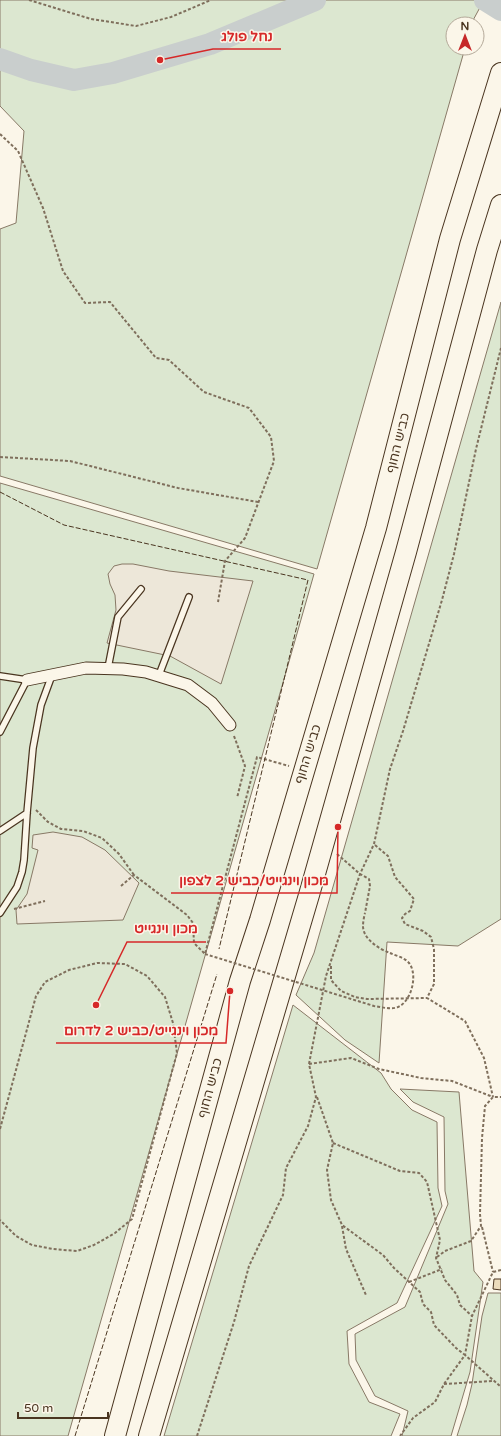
<svg xmlns="http://www.w3.org/2000/svg" width="501" height="1436" viewBox="0 0 501 1436" font-family="'Varela Round','Noto Sans Hebrew',sans-serif">
	<rect width="100%" height="100%" fill="#fbf6e9"/>
	<!-- green -->
	<path fill="#dce7d0" stroke="#887966" d="M0,0H484L471,24H453V48H465L317,569L0,476V229L16,223L24,131L0,106Z
		M501,302V919L458,946L387,942L379,1063L345,1040L296,995L314,953Z
		M0,483L314,574L68,1436H0Z
		M293,1005L381,1073L391,1089L412,1110L437,1122L438,1188L442,1206L397,1303L347,1331L349,1364L369,1402L400,1414L391,1436H164Z
		M400,1089L459,1092L474,1271L483,1282L470,1372L451,1436H402L408,1411L375,1396L356,1360L355,1334L405,1307L448,1204L445,1191L444,1117L413,1102Z
		M488,1293H501V1436H457L467,1405L472,1384L482,1316Z"/>
	<!-- parking -->
	<path fill="#ede7d9" stroke="#887966" d="M122,564H133L169,571L253,581L221,684L170,656L107,643L116,610L115,595L110,584L108,574L114,566Z
		M53,832L82,837L105,850L139,883L123,920L17,924L16,910L27,894L38,850L32,848L33,835Z"/>
	<g fill="none" stroke-linecap="round" stroke-linejoin="round">
		<!-- river -->
		<path stroke="#c9cecd" stroke-width="22" d="M485,0L501,10
			M0,59L31,70L74,80L113,73L210,44L315,0"/>
	</g>
	<!-- building -->
	<path fill="#ecdcbc" stroke="#4a3520" d="M494,1279H501V1290L493,1289Z"/>
	<g fill="none" stroke-linecap="round" stroke-linejoin="round">
		<!-- lane casing -->
		<g stroke="#4a3520" stroke-width="8">
			<path id="lane" d="M108,668L118,617L141,589
				M159,675L189,597
				M0,676L27,680L0,732
				M0,831L27,813
				M0,913L17,887L22,872L24,860L27,813L33,748L41,705L52,675"/>
		</g>
		<!-- street casing -->
		<g stroke="#4a3520" stroke-width="13">
			<path id="street" d="M27,680L86,668L123,669L146,672L188,685L212,703L230,725"/>
		</g>
		<!-- highway casing -->
		<g stroke="#4a3520" stroke-width="22">
			<path id="highway" d="M115,1436L240,981L260,920L376,528L450,239L501,73
				M149,1436L309,895L406,552L487,250L501,205"/>
		</g>
		<!-- path -->
		<path stroke="#7f6f5c" stroke-width="2" stroke-dasharray="3 2" stroke-linecap="butt" d="M29,0L91,19L136,26L171,17L211,0
			M0,134L18,151L43,208L63,271L85,303L110,302L156,358L169,360L204,392L249,408L271,437L274,461L245,538L225,561L218,602
			M0,457L70,461L178,488L258,502
			M234,736L245,766L237,798
			M36,810L48,822L61,829L83,831L102,838L119,854L134,875
			M375,845L388,856L395,877L414,899L410,911L405,914L402,918L405,924L423,931L431,937L434,949V984L427,998L465,1021L484,1058L493,1097
			M337,854L360,874L369,879L370,886L365,913
			M121,886L134,875L187,915L193,923L194,943L205,954L257,757L289,766
			M14,909L45,901
			M331,966V980L341,991L355,997L367,999L427,998
			M309,1064L351,1058L379,1069L421,1078L452,1081L493,1097
			M317,1097L333,1143L327,1170L331,1200L342,1225L383,1255L394,1268L420,1292L423,1304L431,1312L434,1325L456,1348L465,1355L444,1384L435,1402L413,1418L400,1436
			M0,1129L36,996L45,982L69,970L97,963L125,964L147,976L165,997L173,1023L177,1053L132,1219L115,1233L94,1245L77,1251L53,1249L32,1245L16,1236L0,1220
			M333,1143L400,1171L419,1173L427,1182L440,1240L436,1258L445,1280L457,1295L460,1305L472,1316
			M342,1226L346,1249L366,1295
			M482,1227L493,1272
			M437,1257L445,1251L471,1241L481,1226L480,1214L482,1138L485,1106L493,1097H501
			M501,1270L493,1272L472,1316L465,1355L501,1387
			M409,1282L442,1269
			M444,1384L493,1381
			M197,1436L234,1322L249,1266L283,1195L286,1168L308,1126L316,1097L309,1064L326,976L360,874L374,844L390,769L403,731L442,600L454,554L476,449L501,348"/>
		<!-- lane -->
		<use href="#lane" stroke="#fbf6e9" stroke-width="5.5"/>
		<!-- street -->
		<use href="#street" stroke="#fbf6e9" stroke-width="11"/>
		<!-- highway -->
		<use href="#highway" stroke="#fbf6e9" stroke-width="20"/>
		<!-- path-bridge -->
		<path stroke="#7f6f5c" stroke-width="2" stroke-dasharray="3 2" stroke-linecap="butt" d="M205,954L374,1006C382,1007 390,1010 398,1007C412,1001 418,974 409,963C404,957 396,956 390,953C379,949 363,939 363,926C363,922 364,917 365,913"/>
		<!-- fence -->
		<path stroke="#4a3520" stroke-width="1" stroke-dasharray="5 2" stroke-linecap="butt" d="M0,492L64,525L308,580L219,949
			M75,1436L217,974"/>
	</g>
	<g text-anchor="middle" dominant-baseline="central" stroke-width="3" stroke-linejoin="round" paint-order="stroke">
		<!-- street labels -->
		<g font-size="13" fill="#4a3520" stroke="#fbf6e9">
			<text transform="translate(398 443) rotate(-76)">כביש החוף</text>
			<text transform="translate(308 754) rotate(-73)">כביש החוף</text>
			<text transform="translate(210 1088) rotate(-75)">כביש החוף</text>
		</g>
	</g>
	<!-- callouts -->
	<path fill="none" stroke="#d62828" stroke-width="1.5" d="M160 60L213 49H281M338 827L337 893H171M96 1005L127 942H206M230 991L226 1043H56"/>
	<g fill="#d62828" stroke="#fbf6e9" stroke-width="1.5">
		<circle cx="160" cy="60" r="4"/>
		<circle cx="338" cy="827" r="4"/>
		<circle cx="96" cy="1005" r="4"/>
		<circle cx="230" cy="991" r="4"/>
	</g>
	<g font-size="14" text-anchor="middle" font-weight="bold" fill="#d62828" stroke="#fbf6e9" stroke-width="3" stroke-linejoin="round" paint-order="stroke">
		<text x="247" y="41">נחל פולג</text>
		<text x="254" y="885">מכון וינגייט/כביש 2 לצפון</text>
		<text x="166" y="933">מכון וינגייט</text>
		<text x="141" y="1035">מכון וינגייט/כביש 2 לדרום</text>
	</g>
	<!-- north arrow -->
	<g transform="translate(465 36)"><circle r="19" fill="#fbf6e9" stroke="#b4a999"/>
	<path d="M0-3L7 15L0 10L-7 15Z" fill="#c62828"/>
	<text y="-6" font-size="11" font-weight="bold" text-anchor="middle" fill="#4a3520">N</text>
	</g>
	<!-- scale -->
	<path d="M18 1412v6h90v-6" fill="none" stroke="#4a3520" stroke-width="2"/>
	<text x="24" y="1412" font-size="12" fill="#4a3520" stroke="#fbf6e9" stroke-width="3" paint-order="stroke">50 m</text>
</svg>
